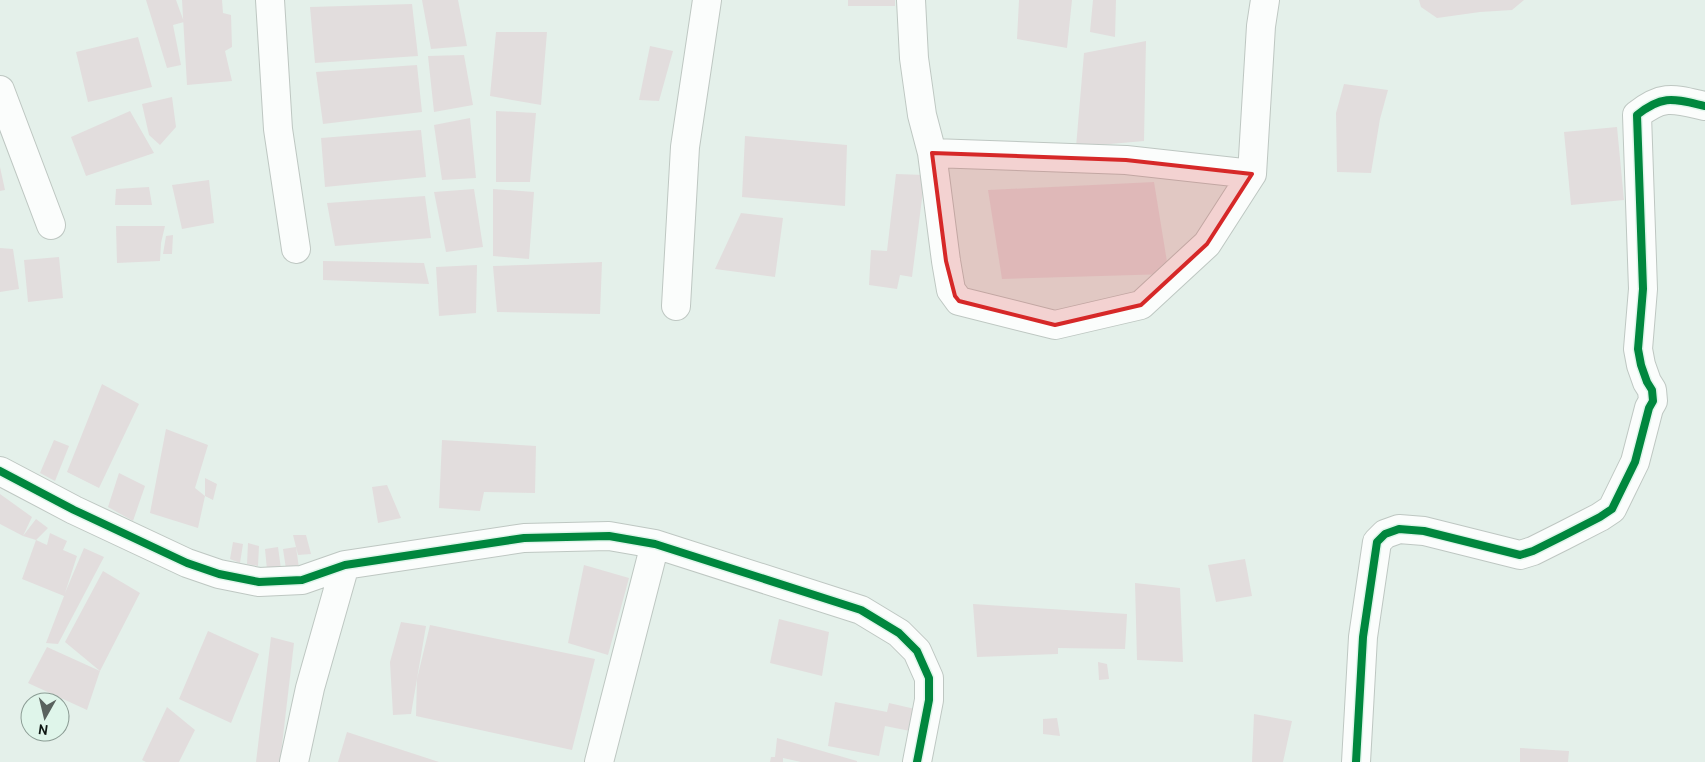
<svg xmlns="http://www.w3.org/2000/svg" width="1705" height="762" viewBox="0 0 1705 762" font-family="Cabin,sans-serif">
	<rect width="100%" height="100%" fill="#e4f0ea"/>
	<!-- building -->
	<path fill="#e2dddd" d="M146,0H176L184,22L173,25L181,65L167,68Z
		M182,0H222L223,13L231,15L232,47L225,51L232,81L187,85Z
		M422,0H458L467,46L431,49Z
		M848,0H895V6H848Z
		M1019,0H1072L1067,48L1017,39Z
		M1093,0H1116L1115,37L1090,32Z
		M1419,0H1524L1512,10L1480,12L1437,18L1421,7Z
		M412,4L418,56L315,63L310,7Z
		M496,32H547L541,105L490,96Z
		M138,37L152,87L88,102L76,52Z
		M1146,41L1144,141L1076,147L1084,53Z
		M650,46L673,51L659,101L639,100Z
		M464,55L473,105L434,112L428,56Z
		M417,65L422,112L323,124L316,72Z
		M1344,84L1388,90L1380,119L1371,173L1337,172L1336,113Z
		M172,97L176,127L160,145L149,135L142,104Z
		M130,111L154,153L86,176L71,137Z
		M496,111L536,113L530,182H496Z
		M470,118L476,178L442,180L434,125Z
		M1617,127L1624,200L1571,205L1564,132Z
		M421,130L426,177L325,187L321,138Z
		M745,136L847,145L845,206L742,197Z
		M0,167L5,190L0,191Z
		M896,174L925,175L912,277L900,275L897,289L869,285L871,250L887,251Z
		M209,180L214,223L182,229L172,185Z
		M1154,182L1169,274L1002,279L988,190Z
		M149,187L152,205H115L116,189Z
		M474,189L483,247L446,252L434,192Z
		M493,189L534,192L529,259L493,256Z
		M425,196L431,238L335,246L327,203Z
		M741,213L783,218L775,277L715,269Z
		M116,226H165L161,243L160,261L117,263Z
		M173,235L172,254H163L166,236Z
		M0,248L13,249L19,289L0,292Z
		M59,257L63,298L28,302L24,260Z
		M323,261L424,263L429,284L323,280Z
		M602,262L600,314L497,312L493,266Z
		M477,265L476,313L439,316L436,267Z
		M102,384L139,404L99,488L67,472Z
		M166,429L208,445L195,488L205,496L198,528L150,513Z
		M54,440L69,446L55,481L40,473Z
		M442,440L536,446L535,493L484,492L480,511L439,508Z
		M119,473L145,486L133,521L108,507Z
		M205,478L217,484L213,500L205,496Z
		M387,485L401,518L378,523L372,487Z
		M0,494L32,517L23,536L36,519L48,528L36,540L23,536L0,524Z
		M50,533L67,541L63,550L77,556L65,593L84,548L104,557L58,644L46,643L64,596L22,579L36,540L47,545Z
		M293,535H306L311,554L298,555Z
		M233,542L243,544L240,563L230,559Z
		M248,543L259,546L258,566L247,564Z
		M278,547L281,569L267,570L265,549Z
		M296,547L299,568L286,569L283,549Z
		M1245,559L1252,596L1216,602L1208,565Z
		M584,565L629,578L608,655L568,643Z
		M103,571L140,593L100,671L65,642Z
		M1135,583L1180,588L1183,662L1137,660Z
		M973,604L1127,614L1125,649L1058,648V654L977,657Z
		M779,619L829,632L822,676L770,663Z
		M401,622L426,626L411,714L393,715L390,662Z
		M430,625L595,659L572,750L416,716L417,679Z
		M208,631L259,654L231,723L179,699Z
		M271,637L294,643L280,762H256Z
		M47,647L100,671L87,710L28,683Z
		M1098,662L1107,664L1109,679L1099,680Z
		M835,702L887,712L889,703L915,709L910,731L885,726L879,756L828,746Z
		M167,707L195,730L179,762H146L142,760Z
		M1254,714L1292,721L1283,762H1252Z
		M1057,718L1060,736L1043,734V719Z
		M347,732L439,762H338Z
		M777,738L857,761V762H801L783,758V762H770L771,757H775Z
		M1520,748L1569,751L1568,762H1520Z"/>
	<g fill="none" stroke-linecap="round" stroke-linejoin="round">
		<!-- minor casing -->
		<g stroke="#bec7c2" stroke-width="30">
			<path id="minor" d="M270,0L278,129L296,249
				M911,0L914,58L922,115L932,153L946,261L951,290L959,301L1055,325L1141,305L1207,244L1252,174L1261,26L1265,0
				M0,90L51,225
				M932,153L1126,160L1252,174
				M676,306L685,147L707,0
				M0,471L74,510L187,563L219,574L259,582L302,580L345,565L524,538L609,536L655,544L861,610L899,633L917,651L929,678V700L917,762
				M294,762L310,688L345,565
				M599,762L655,544
				M1356,762L1363,637L1377,542L1385,534L1399,529L1424,531L1520,555L1533,551L1563,536L1600,517L1612,509L1635,462L1649,408L1653,401L1652,390L1647,382L1641,365L1638,349L1643,289L1637,115C1663,94 1674,99 1705,106"/>
		</g>
		<!-- minor -->
		<use href="#minor" stroke="#fbfdfc" stroke-width="28"/>
		<!-- cycleway casing -->
		<g stroke="#dff5ea" stroke-width="11">
			<path id="cycleway" d="M0,471L74,510L187,563L219,574L259,582L302,580L345,565L524,538L609,536L655,544L861,610L899,633L917,651L929,678V700L917,762
				M1356,762L1363,637L1377,542L1385,534L1399,529L1424,531L1520,555L1533,551L1563,536L1600,517L1612,509L1635,462L1649,408L1653,401L1652,390L1647,382L1641,365L1638,349L1643,289L1637,115C1663,94 1674,99 1705,106"/>
		</g>
		<!-- cycleway -->
		<use href="#cycleway" stroke="#00873e" stroke-width="8"/>
	</g>
	<!-- marked area -->
	<path fill="#d62828" fill-opacity="0.2" stroke="#d62828" stroke-width="4" stroke-linejoin="round" d="M932,153L1126,160L1252,174L1207,244L1141,305L1055,325L959,301L955,296L946,261Z"/>
	<!-- north arrow -->
	<g transform="translate(45 717) rotate(188)"><circle r="24" fill="#dff5ea" stroke="#8b9c94"/>
	<path d="M0-4L9 19L0 12L-9 19Z" fill="#59625e"/>
	<text y="-8" font-size="14" font-weight="bold" text-anchor="middle" fill="#0e1612">N</text>
	</g>
</svg>
